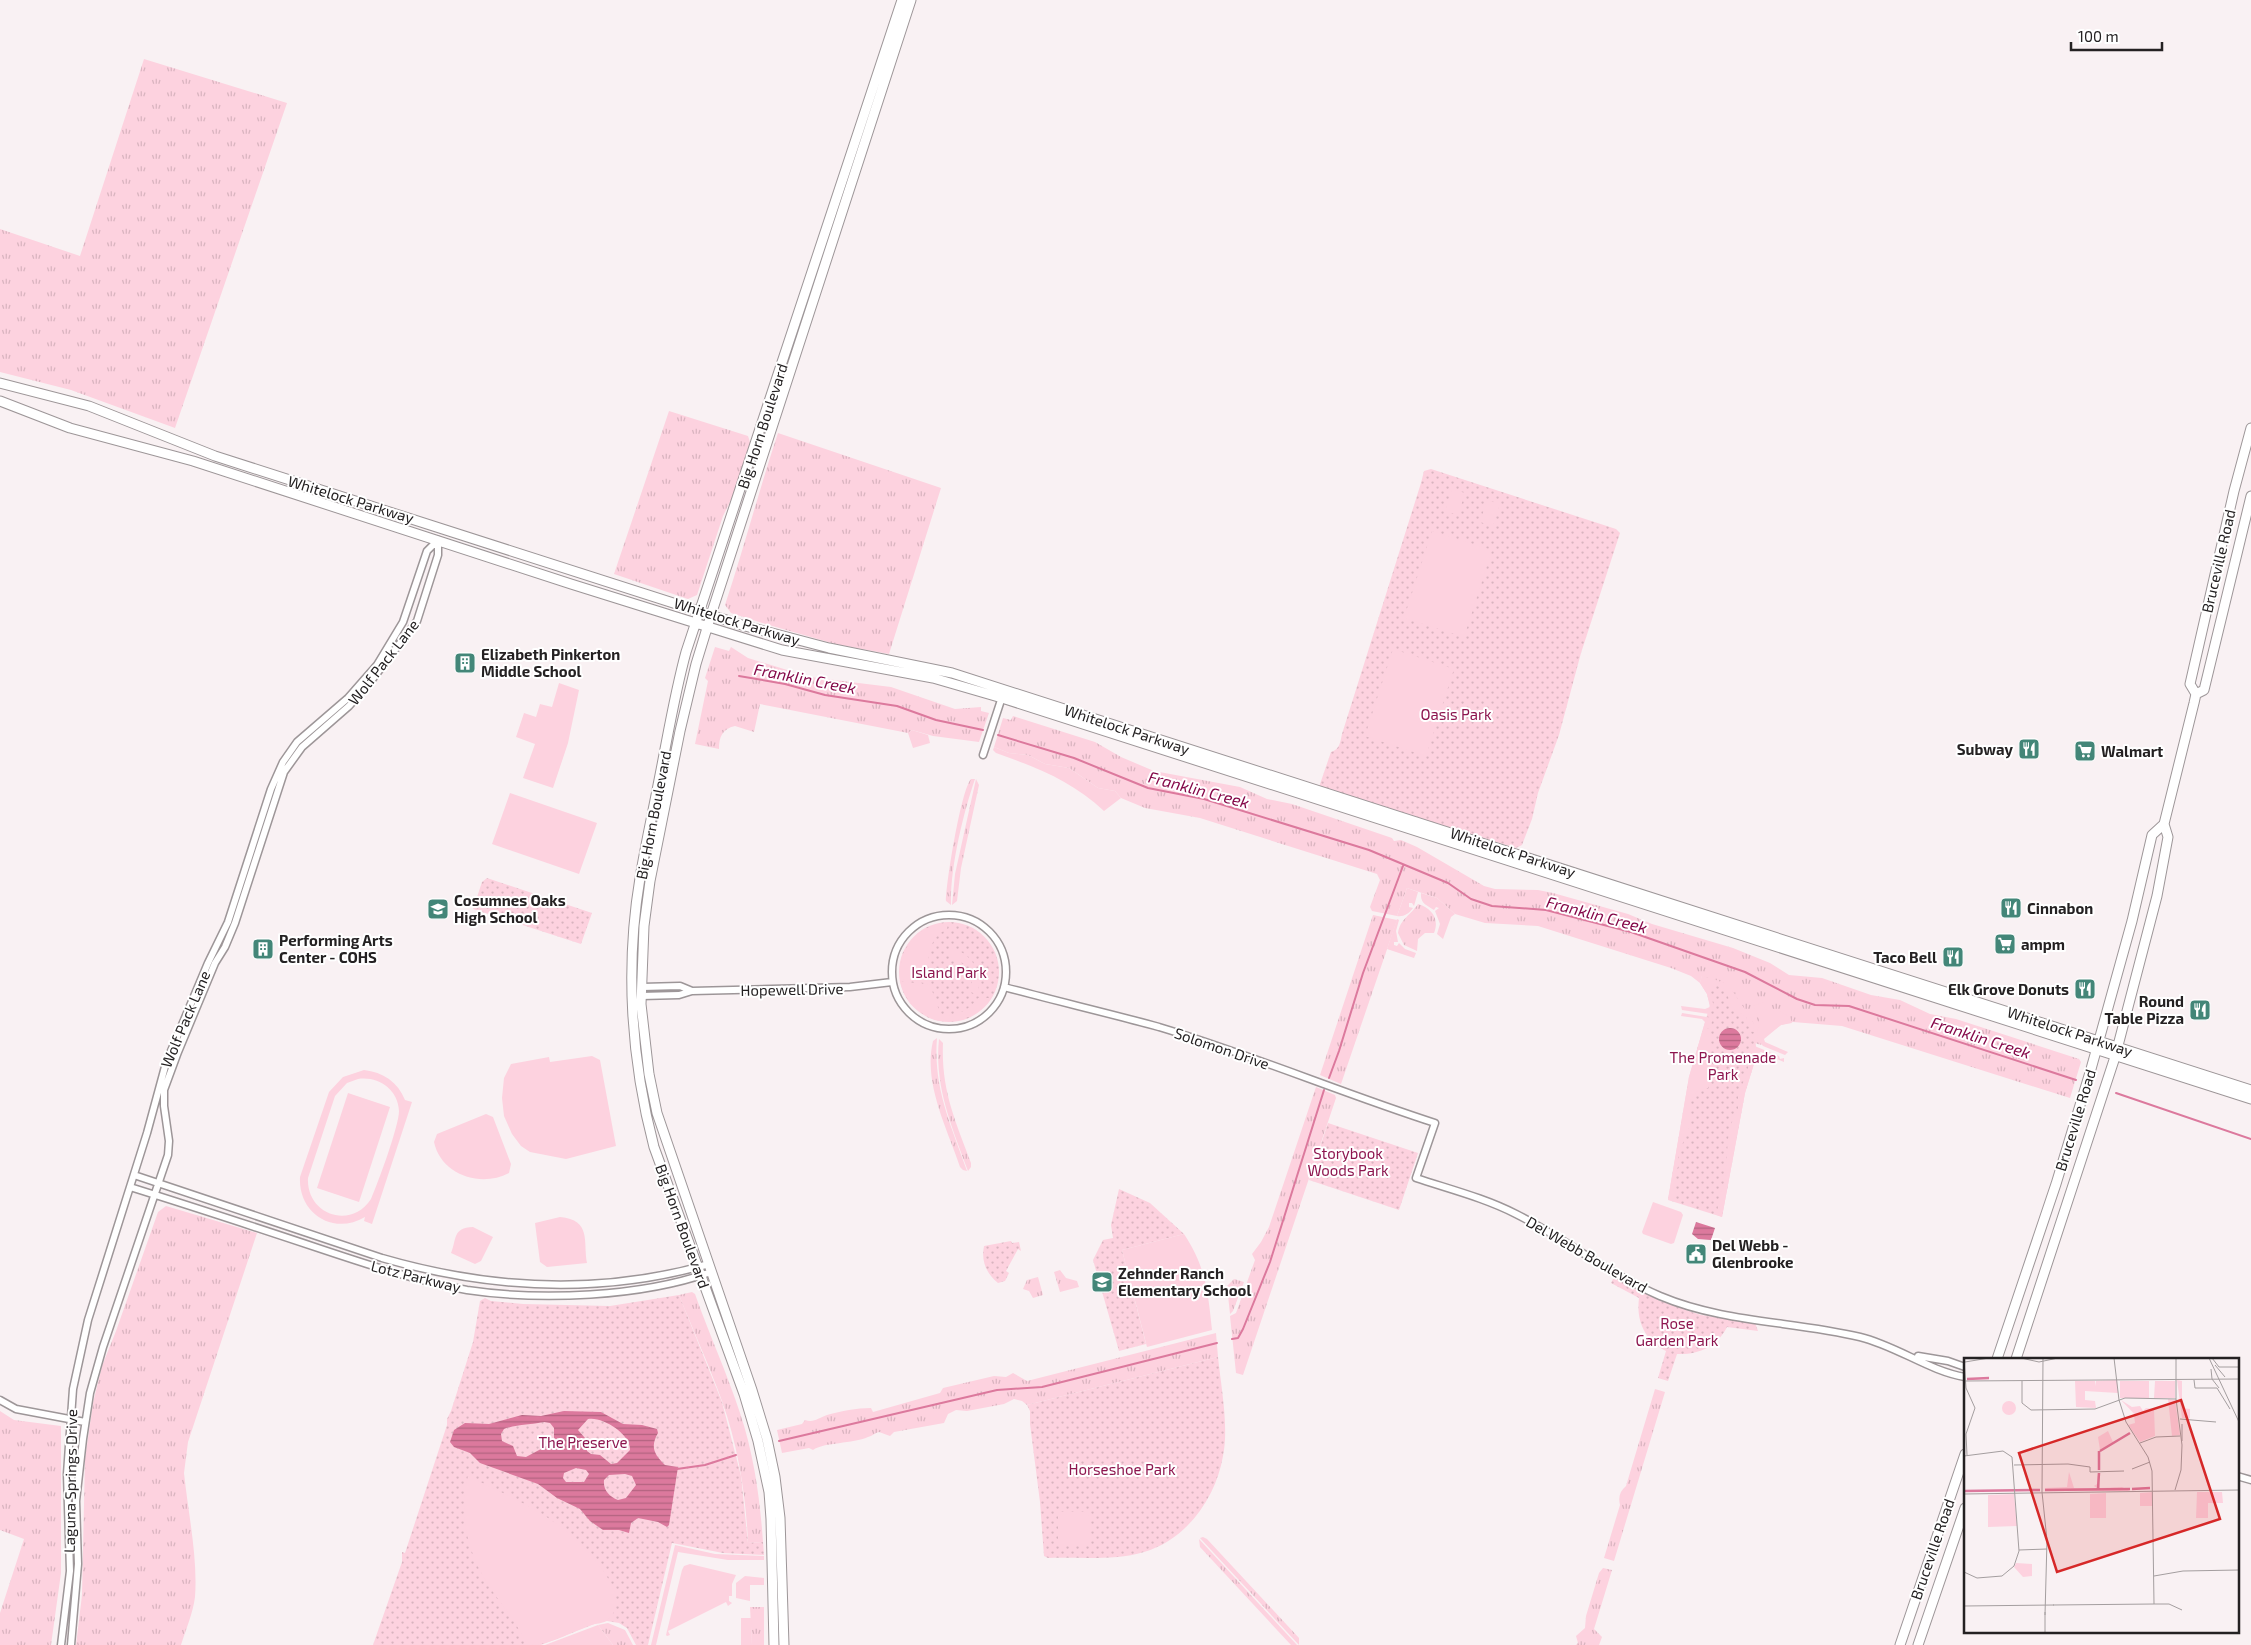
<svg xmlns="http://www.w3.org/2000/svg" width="2251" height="1645" viewBox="0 0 2251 1645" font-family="'Exo 2',sans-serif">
	<defs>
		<pattern id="grass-tufts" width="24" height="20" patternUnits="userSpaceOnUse" patternTransform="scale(1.25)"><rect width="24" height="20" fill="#fdd2df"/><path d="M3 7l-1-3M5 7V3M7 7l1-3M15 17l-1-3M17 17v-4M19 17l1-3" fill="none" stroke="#d9b4bf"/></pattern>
		<pattern id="park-dots" width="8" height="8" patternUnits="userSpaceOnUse" patternTransform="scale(1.25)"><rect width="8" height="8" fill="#fdd2df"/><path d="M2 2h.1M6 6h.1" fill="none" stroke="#d9b4bf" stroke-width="1.8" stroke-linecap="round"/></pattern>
		<pattern id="water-rules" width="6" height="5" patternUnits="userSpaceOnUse" patternTransform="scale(1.25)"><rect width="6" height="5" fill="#dc799d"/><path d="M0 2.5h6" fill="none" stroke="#b26380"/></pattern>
	</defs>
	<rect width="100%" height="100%" fill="#f9f1f3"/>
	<!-- grass -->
	<path fill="url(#grass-tufts)" d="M144,59L287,103L175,428L71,390L0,372V229L80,256Z
		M669,411L748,436L751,445L735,492L723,516L697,595L688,599L614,574Z
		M778,433L941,488L889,654L835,644L769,625L731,613L725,605C744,548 759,490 778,433Z
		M715,647L729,651L731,647L748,658L810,677L891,687L955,709L981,707V711L989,713L979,742L933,736L912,730L908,733L760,704L754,732L735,726C722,729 719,737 719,749L695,744L708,681L705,678Z
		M1013,716L1095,742L1121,757L1154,771L1240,787L1267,799L1292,804L1392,838L1394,841L1401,840L1417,847L1484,886L1495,889L1538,890L1553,893L1628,914L1652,924L1733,948L1770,963L1789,975L1822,978L1871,995L1900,1000L1930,1014L1956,1019L2079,1059L2081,1062L2070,1098L1842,1026L1793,1022L1781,1025L1771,1032L1764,1038L1761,1045L1755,1043L1702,976L1700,983L1691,976L1671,968L1538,926L1485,923L1455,914L1437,898L1407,888L1397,916L1372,911L1370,907L1380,880L1377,874L1200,818L1145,808L1121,798L1115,791L1098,788L1069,768L1045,764L1028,755L1009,753L994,747L1003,718L1011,720Z
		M971,779H975C963,814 950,868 951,905L946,901C946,883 961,790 971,779Z
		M976,779L979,785L961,868L957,901L952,905L955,874Z
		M1418,904C1431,908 1440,918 1434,933H1425L1418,939L1417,951L1404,945L1398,933C1400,919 1411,915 1418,904Z
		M1373,915L1397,920L1341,1084L1320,1075Z
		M937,1038C933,1088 951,1125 967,1171L963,1170L960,1167C947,1128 923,1083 933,1041Z
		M939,1039L943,1043C941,1090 955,1120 971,1163V1167L968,1171C952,1127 934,1086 939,1039Z
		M1316,1087L1335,1095L1336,1098L1243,1375L1236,1373L1230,1316L1236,1313L1255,1260L1252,1254L1261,1242L1269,1227Z
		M166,1206L257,1233L188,1442L184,1473C188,1512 198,1558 195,1597C193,1613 186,1629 181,1645H76L82,1595L85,1459L93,1403L102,1366L116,1331L158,1212Z
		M1060,1270L1066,1278L1077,1281L1079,1287L1060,1292L1054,1272Z
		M1038,1277L1043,1295L1033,1298L1029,1291L1023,1289L1027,1280Z
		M1234,1279L1244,1282L1233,1311L1230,1314L1227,1286Z
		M692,1292L695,1294C709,1334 727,1373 740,1413C754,1455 760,1499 763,1542L748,1543C746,1495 738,1446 722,1401C709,1365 693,1330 679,1295Z
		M1216,1333L1218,1357L1027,1405L1022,1401L1014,1399L1004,1404L967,1411L956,1410L948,1414L944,1423L894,1432L890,1436L879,1432C875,1433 872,1436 868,1437C853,1444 824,1442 813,1450L809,1448L782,1453L777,1430L802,1424L805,1420C814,1423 818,1418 827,1415C842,1411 856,1408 871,1408L873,1412L940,1393L943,1388L994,1376L1006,1377L1013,1373L1027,1381Z
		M1655,1389L1665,1392L1614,1561L1604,1558L1620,1505C1618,1497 1620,1491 1626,1486Z
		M0,1411L14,1420L61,1426V1573L51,1645H0V1613L24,1539L0,1530Z
		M1203,1537L1207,1539L1299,1638V1645L1200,1538Z
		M1199,1539L1297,1645H1291L1200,1547Z
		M1603,1568L1612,1570L1594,1629L1602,1637L1599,1645H1576L1578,1643L1576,1636L1585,1628L1586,1616L1599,1573Z
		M750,1607H764V1645H752Z
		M608,1623L625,1630L633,1645H613L598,1625Z"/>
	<!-- park -->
	<path fill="url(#park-dots)" d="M1431,469L1616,529L1620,533L1581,653L1559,735L1538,793L1532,819L1522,845L1516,848L1319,787L1331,752C1340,749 1340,743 1342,734L1421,483L1424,471Z
		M487,878L592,913L581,944L473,909L482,882Z
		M899 972a50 50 0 1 1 100 0a50 50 0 1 1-100 0Z
		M1702,976L1728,984L1753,1022L1757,1054L1745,1093L1722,1217L1668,1200L1689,1077L1710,1005L1707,994L1700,983Z
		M1328,1123L1418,1153L1399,1210L1309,1180Z
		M1119,1189L1150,1203L1184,1234L1122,1250L1146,1344L1119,1351L1093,1260L1103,1240L1113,1238L1111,1225Z
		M1011,1241L1012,1243L1019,1242L1021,1251L1018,1249L1006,1271L1009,1273L1005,1281L998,1283C986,1273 981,1261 984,1246Z
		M1619,1278L1658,1300L1686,1310L1701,1315L1755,1323L1758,1331L1727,1327C1717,1347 1698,1355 1677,1354L1668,1381L1658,1378L1666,1351C1645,1340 1636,1322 1639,1298L1611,1283L1613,1279Z
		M679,1295L722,1402L741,1476L748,1543L763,1542L764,1555L723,1553L672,1543L648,1645H636L627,1628L619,1623L607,1621L597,1623L541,1645H373L402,1562V1552L405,1553L447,1425V1419L451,1411L473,1342L480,1301L485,1298L491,1301L523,1304L610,1306Z
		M1218,1357C1221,1387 1229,1427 1223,1456C1216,1498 1186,1540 1144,1552C1114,1561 1080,1557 1048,1558L1044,1556L1040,1502L1030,1424V1411L1027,1405Z"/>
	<!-- garden -->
	<path fill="#fdd2df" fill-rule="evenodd" d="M1452,489L1465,493L1458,515L1445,511Z
		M1487,500L1500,504L1493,526L1480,522Z
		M1432,531L1492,550L1464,637L1404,618Z
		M1393,649L1454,669L1426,756L1365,736Z
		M559,683L579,690L568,743L553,788L523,778L535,744L516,737L524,713L536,717L540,704L552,707Z
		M912,730L928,735L930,743L913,748L908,733Z
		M994,747L1009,753L1028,755L1045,764L1069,768L1098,788L1115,791L1121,798L1104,811C1072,781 1036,767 996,753L993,750Z
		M510,793L597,823L579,874L492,844Z
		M1407,888L1418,892L1414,906L1412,903H1409V907L1413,908C1409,914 1403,917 1397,916Z
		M1421,893L1437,898L1455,914L1451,917L1443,939L1437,934L1440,924L1435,911L1439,908L1436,907L1434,910C1427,905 1420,904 1421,893Z
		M1397,919L1399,920L1396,931L1398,942H1394V945L1397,946L1399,943L1405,949L1416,953L1414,958L1387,949Z
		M948,923L947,929C926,939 927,963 930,984L900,979C898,949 918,924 948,923Z
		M949,948C972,952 984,973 977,995L969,991L972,982L970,975L973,971L972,967C967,964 957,961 951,960Z
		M1702,976L1717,980L1710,992L1714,1007L1709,1014L1682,1010L1681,1006L1705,1009L1710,1007L1707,994L1700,983Z
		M900,981L930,985L939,1010V1021C919,1015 905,1002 900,981Z
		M1720,981L1728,984L1753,1022L1754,1032L1750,1031L1746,1017L1731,1007L1727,993L1718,986Z
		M978,998H991C979,1015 963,1022 943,1021V1016C959,1015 969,1010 978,998Z
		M1764,1002L1765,1009L1777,1010L1790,1017L1792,1023L1781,1025L1764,1039L1765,1042L1788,1052L1785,1055L1763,1046L1757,1039L1759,1019L1753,1006Z
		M1682,1013L1713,1018L1710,1028L1707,1029L1709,1031V1053L1707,1054L1710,1056L1712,1073L1708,1088L1698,1090L1690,1101L1691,1123L1678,1155L1679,1164L1676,1172V1189L1672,1201L1668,1199L1689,1077L1705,1022L1702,1019L1681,1016Z
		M1752,1045L1779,1056L1780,1059L1784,1058V1062L1761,1052L1757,1054L1745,1093L1722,1217L1717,1215L1719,1197L1725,1181L1728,1139L1733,1118L1738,1109V1092L1745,1079L1750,1060L1748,1054Z
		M592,1056L600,1060L616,1146L566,1159L530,1152L521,1146L512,1134L504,1116L502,1098L504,1078L511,1064L549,1057L550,1062Z
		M364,1070C383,1072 398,1082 405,1100L412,1102L372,1224L364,1221L365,1217C333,1236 298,1213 300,1177L329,1092L343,1077ZM358,1079C378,1076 398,1089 399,1111C399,1126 378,1183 371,1199C351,1230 306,1215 308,1178L335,1096L347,1083Z
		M348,1093L390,1107L359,1202L317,1188Z
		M486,1114L493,1117L511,1164L509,1173C481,1188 441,1175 434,1142L437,1134Z
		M1653,1202L1681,1212L1683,1215L1674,1243L1671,1244L1643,1234L1642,1232Z
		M560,1217C592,1220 583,1242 587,1263L547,1267L540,1262L535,1223Z
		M473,1227L493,1237L481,1261L475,1264L451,1253C457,1239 452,1228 473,1227Z
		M1184,1234C1206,1267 1208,1292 1212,1330L1147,1347L1122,1250Z
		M468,1476C498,1491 531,1505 558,1525C578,1539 640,1597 606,1621C602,1624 596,1623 591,1625C568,1633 552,1645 527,1645C515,1619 504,1608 489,1586C468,1554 458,1515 468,1476Z
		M1061,1512H1084L1089,1516V1542L1085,1546H1062L1058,1543V1516Z
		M675,1545L715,1554L764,1556V1560H728L678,1552L656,1645H651Z
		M690,1564L736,1575L732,1584V1596H729V1601L732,1603L728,1606L726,1602L668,1631L670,1635L667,1636L666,1635L682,1570L684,1566Z
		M745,1576L764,1578V1585H750V1601L736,1598V1583Z
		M741,1618H751L752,1645H741Z
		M598,1625L613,1645H545Z"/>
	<!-- water -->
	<path fill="url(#water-rules)" fill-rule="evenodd" d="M1719 1039a11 11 0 1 1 22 0a11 11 0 1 1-22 0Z
		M1696,1222L1715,1228L1711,1240L1698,1239L1692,1234Z
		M564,1411L601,1412L623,1424L642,1425L657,1429L658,1433C650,1447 654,1454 665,1465L678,1467L669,1525L667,1527L658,1522L638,1518L631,1523L629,1533L619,1530H603L590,1521L580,1509L557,1498L538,1484L480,1463L470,1453L454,1447L450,1442L454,1430L465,1423L489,1424L522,1415L541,1416ZM588,1419C602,1416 631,1434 630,1450L617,1463L611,1464L600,1455L591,1454L587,1451L585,1438L578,1430ZM544,1422L550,1423L554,1428V1442L526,1457L517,1456L513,1446L502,1441L501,1434L504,1429C517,1424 531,1425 544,1422ZM576,1468L586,1470L589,1474L584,1482H566L563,1478L564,1473ZM625,1474L632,1476L636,1485L626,1498L618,1500C609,1496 603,1490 604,1480L609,1475Z"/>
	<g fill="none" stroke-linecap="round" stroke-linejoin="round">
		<!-- stream -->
		<path stroke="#dc799d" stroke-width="2" d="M739,676L785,684L825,695L897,706L936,720L983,730
			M998,735L1074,758L1148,788L1204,799L1369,850L1448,883L1471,899L1492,906L1546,910L1631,932L1745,972L1797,999L1815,1005L1849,1006L2076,1080
			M1329,1078L1339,1051L1363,973L1403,866
			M2116,1093L2251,1139
			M1232,1339L1238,1338L1243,1329L1270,1262L1324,1090
			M779,1441L997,1390L1042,1387L1217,1343
			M677,1469L705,1465L736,1455"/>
		<!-- minor casing -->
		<g stroke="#9d9698" stroke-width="9">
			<path id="minor" d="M983,755L1003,694
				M892 972a57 57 0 1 1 114 0a57 57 0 1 1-114 0Z
				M642,987L680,986L692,991
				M1004,987C1056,1001 1108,1013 1159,1027C1252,1055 1342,1093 1435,1123L1416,1178C1449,1189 1485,1198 1516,1214C1566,1239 1609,1274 1660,1296C1724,1323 1793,1321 1860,1337C1897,1346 1929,1371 1965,1377
				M641,996L679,995L692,991L850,987L892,982
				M134,1175L382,1258C489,1289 601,1295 709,1264
				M130,1187C194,1207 258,1228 321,1249C369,1265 417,1281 467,1290C541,1301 641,1297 711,1272
				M1918,1356L1948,1361L1965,1367
				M0,1400L16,1409L85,1422
				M2237,1476L2251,1480
				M61,1645L70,1571L67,1474L73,1389L88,1320L147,1133L166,1063L208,963L228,922L271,789L283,762L297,742L348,698L377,665L403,622L427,551L438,540V555L417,621L368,685L349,706L302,747L284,772L235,923L225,947L215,963L178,1052L164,1090V1106L169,1141L168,1155L103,1347L90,1393L83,1439L76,1501L78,1564L71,1645"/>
		</g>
		<!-- major casing -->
		<g stroke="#9d9698" stroke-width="11">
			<path id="major" d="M0,383L89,406L215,456L745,626L829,648L952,673L2251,1090
				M0,401L70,428L193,461L571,584L782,650L933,678L1002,698L2251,1099
				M2196,694L2204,690L2251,496
				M1997,1359L2056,1184L2091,1069L2132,921L2152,835L2164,824
				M2016,1359L2115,1057L2157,896L2168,837L2164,824L2194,703L2196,694L2190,684L2234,491L2251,428
				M774,1645L771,1519L769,1492L758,1441L744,1394L654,1147C631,1060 625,967 640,878C645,847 652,816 658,785C667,741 674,696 686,652L902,0
				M784,1645L780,1518L775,1477L767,1439L752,1390L657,1113L649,1074L641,1004L644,926L650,881L680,731L696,664L711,615L911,0
				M1900,1645L1965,1454
				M1918,1645L1965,1508"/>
		</g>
		<!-- minor -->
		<use href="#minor" stroke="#fff" stroke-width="6"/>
		<!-- major -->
		<use href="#major" stroke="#fff" stroke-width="9"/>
	</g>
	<!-- icons -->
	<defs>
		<g id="building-square" transform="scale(1.125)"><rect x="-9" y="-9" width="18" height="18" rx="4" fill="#438678" stroke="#fff"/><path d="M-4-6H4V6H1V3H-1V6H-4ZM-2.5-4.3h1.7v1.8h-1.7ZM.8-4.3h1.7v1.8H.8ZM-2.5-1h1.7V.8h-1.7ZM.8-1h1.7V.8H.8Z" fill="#fff"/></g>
		<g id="restaurant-square" transform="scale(1.125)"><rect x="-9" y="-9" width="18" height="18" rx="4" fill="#438678" stroke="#fff"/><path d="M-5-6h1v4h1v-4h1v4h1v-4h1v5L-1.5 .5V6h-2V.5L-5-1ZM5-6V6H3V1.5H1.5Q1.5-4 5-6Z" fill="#fff"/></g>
		<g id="supermarket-square" transform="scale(1.125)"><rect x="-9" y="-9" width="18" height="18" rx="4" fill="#438678" stroke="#fff"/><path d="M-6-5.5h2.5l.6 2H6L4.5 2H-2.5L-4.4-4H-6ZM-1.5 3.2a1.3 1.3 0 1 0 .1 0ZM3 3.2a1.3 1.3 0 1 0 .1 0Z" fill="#fff"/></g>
		<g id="school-square" transform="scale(1.125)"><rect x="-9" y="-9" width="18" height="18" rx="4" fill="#438678" stroke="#fff"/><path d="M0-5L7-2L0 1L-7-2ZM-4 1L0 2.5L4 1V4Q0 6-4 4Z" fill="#fff"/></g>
		<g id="civic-square" transform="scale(1.125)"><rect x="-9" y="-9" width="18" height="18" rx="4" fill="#438678" stroke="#fff"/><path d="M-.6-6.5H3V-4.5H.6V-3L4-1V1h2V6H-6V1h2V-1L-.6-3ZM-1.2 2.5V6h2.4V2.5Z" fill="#fff"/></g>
	</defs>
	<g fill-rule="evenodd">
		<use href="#building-square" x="465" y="663"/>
		<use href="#restaurant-square" x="2029" y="749"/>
		<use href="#supermarket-square" x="2085" y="751"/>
		<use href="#restaurant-square" x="2011" y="908"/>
		<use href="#school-square" x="438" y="909"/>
		<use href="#supermarket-square" x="2005" y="944"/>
		<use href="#building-square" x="263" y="949"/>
		<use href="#restaurant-square" x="1953" y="957"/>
		<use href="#restaurant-square" x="2085" y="989"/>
		<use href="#restaurant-square" x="2200" y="1010"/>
		<use href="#civic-square" x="1696" y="1254"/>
		<use href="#school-square" x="1102" y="1282"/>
	</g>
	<g text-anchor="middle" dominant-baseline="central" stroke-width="4" stroke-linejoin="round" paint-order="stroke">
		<!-- street labels -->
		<g font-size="15" fill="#242122" stroke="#fff">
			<text transform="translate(762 426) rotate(-72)">Big Horn Boulevard</text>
			<text transform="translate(351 499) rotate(17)">Whitelock Parkway</text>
			<text transform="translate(2218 561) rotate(-77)">Bruceville Road</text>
			<text transform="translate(737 621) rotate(17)">Whitelock Parkway</text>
			<text transform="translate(383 662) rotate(-52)">Wolf Pack Lane</text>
			<text transform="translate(1127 729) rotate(18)">Whitelock Parkway</text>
			<text transform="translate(653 815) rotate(-79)">Big Horn Boulevard</text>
			<text transform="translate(1513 852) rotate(18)">Whitelock Parkway</text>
			<text transform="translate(792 989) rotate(-1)">Hopewell Drive</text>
			<text transform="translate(185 1019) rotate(-67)">Wolf Pack Lane</text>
			<text transform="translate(2070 1031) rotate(18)">Whitelock Parkway</text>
			<text transform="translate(1222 1048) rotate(19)">Solomon Drive</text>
			<text transform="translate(2075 1120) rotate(-73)">Bruceville Road</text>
			<text transform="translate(683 1226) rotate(70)">Big Horn Boulevard</text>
			<text transform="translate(1587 1254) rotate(30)">Del Webb Boulevard</text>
			<text transform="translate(416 1276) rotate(14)">Lotz Parkway</text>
			<text transform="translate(70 1481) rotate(-89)">Laguna Springs Drive</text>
			<text transform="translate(1932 1549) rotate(-71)">Bruceville Road</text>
		</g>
		<!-- poi labels -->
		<g font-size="15" font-weight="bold" fill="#242122" stroke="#fff" text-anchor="start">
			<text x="481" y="654">Elizabeth Pinkerton<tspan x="481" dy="17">Middle School</tspan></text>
			<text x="2013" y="749" text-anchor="end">Subway</text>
			<text x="2101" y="751">Walmart</text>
			<text x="454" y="900">Cosumnes Oaks<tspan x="454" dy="17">High School</tspan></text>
			<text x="2027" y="908">Cinnabon</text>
			<text x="279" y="940">Performing Arts<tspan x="279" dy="17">Center - COHS</tspan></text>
			<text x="2021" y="944">ampm</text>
			<text x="1937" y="957" text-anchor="end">Taco Bell</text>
			<text x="2069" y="989" text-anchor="end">Elk Grove Donuts</text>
			<text x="2184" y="1001" text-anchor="end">Round<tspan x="2184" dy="17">Table Pizza</tspan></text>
			<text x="1712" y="1245">Del Webb -<tspan x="1712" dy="17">Glenbrooke</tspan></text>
			<text x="1118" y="1273">Zehnder Ranch<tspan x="1118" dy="17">Elementary School</tspan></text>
		</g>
		<!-- park labels -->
		<g font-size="15" fill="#8d164f" stroke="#fff">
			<text x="1456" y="714">Oasis Park</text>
			<text x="949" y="972">Island Park</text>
			<text x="1723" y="1057">The Promenade<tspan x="1723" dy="17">Park</tspan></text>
			<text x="1348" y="1153">Storybook<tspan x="1348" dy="17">Woods Park</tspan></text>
			<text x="1677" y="1323">Rose<tspan x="1677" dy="17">Garden Park</tspan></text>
			<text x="583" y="1442">The Preserve</text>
			<text x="1122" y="1469">Horseshoe Park</text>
		</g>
		<!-- water labels -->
		<g font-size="16" font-style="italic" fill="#840748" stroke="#fff">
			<text transform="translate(805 678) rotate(11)">Franklin Creek</text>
			<text transform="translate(1199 789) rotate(15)">Franklin Creek</text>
			<text transform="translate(1597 914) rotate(15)">Franklin Creek</text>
			<text transform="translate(1981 1037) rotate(18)">Franklin Creek</text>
		</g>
	</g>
	<!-- overview -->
	<g transform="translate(1964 1358)">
		<rect width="275" height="275" fill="#f9f1f3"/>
		<path d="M153,22L154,35L121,33V42L131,43L132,50L112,49L111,23H131V28L132,23ZM213,22L218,23V50L226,51V60H218ZM156,23H185V40H156ZM191,23H211V40H190ZM204,41L211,42L216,77L208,78ZM105,114L110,130H133L130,128L133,126L134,114L136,130L158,129L166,133H81V130L103,129ZM189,134V148H176V135ZM233,134H258L259,145H244V160H232Z" fill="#fdd2df"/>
		<path d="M38 50a7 7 0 1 1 14 0a7 7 0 1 1-14 0ZM182,50L190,51L191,78L176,84L164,67L171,65L170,57L174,58ZM144,73L149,84L136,92L134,79ZM142,135V160H126V136ZM50,136L53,168L24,169V137ZM52,205L68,206V218L59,219L50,209Z" fill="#fdd2df"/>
		<path d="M157,42L168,49L176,48L187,66L175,61Z" fill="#fdd2df"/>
		<path fill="none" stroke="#dc799d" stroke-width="2.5" d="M3,21L25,20M136,93L166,75M135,112V93M134,131L135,115M168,131L186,130M81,132L166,131M0,133L76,132"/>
		<path fill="none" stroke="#a49e9f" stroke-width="1" d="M57,0L75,4L94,0M79,0L78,134L83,182L81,257M245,0L275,64M248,0L255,9H275M0,2L2,30L11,50L2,76L3,97M1,4L25,0M251,7L261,19M247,11L248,21L255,30M230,22L231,30H253L266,51M0,23L275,21M58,23V45L67,52L131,51L161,40L212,41M216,61L252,64M218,66V83M176,85L192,79L216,78M0,98L39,93L48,99L55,193L50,208L38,218L13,220L0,214M50,107L104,106L126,109V114L160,113M168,111L186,104M211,132L217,112L218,87L212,41V0M0,136L275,132M55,192L83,191M190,218L219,213L275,212M190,246H205L218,252M89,247L190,246L188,113L184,99L162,64L155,42L150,0M0,248L90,247M81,275V254"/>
		<path fill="#d62828" fill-opacity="0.15" stroke="#d62828" stroke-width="2.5" d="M217,42L256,161L93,214L55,95Z"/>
		<rect width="275" height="275" fill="none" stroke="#242122" stroke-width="2.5"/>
	</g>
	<!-- scale -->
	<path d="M2071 42v8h91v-8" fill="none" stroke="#242122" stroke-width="2.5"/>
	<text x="2078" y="42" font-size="15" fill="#242122" stroke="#ffffff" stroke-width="4" paint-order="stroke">100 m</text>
</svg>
